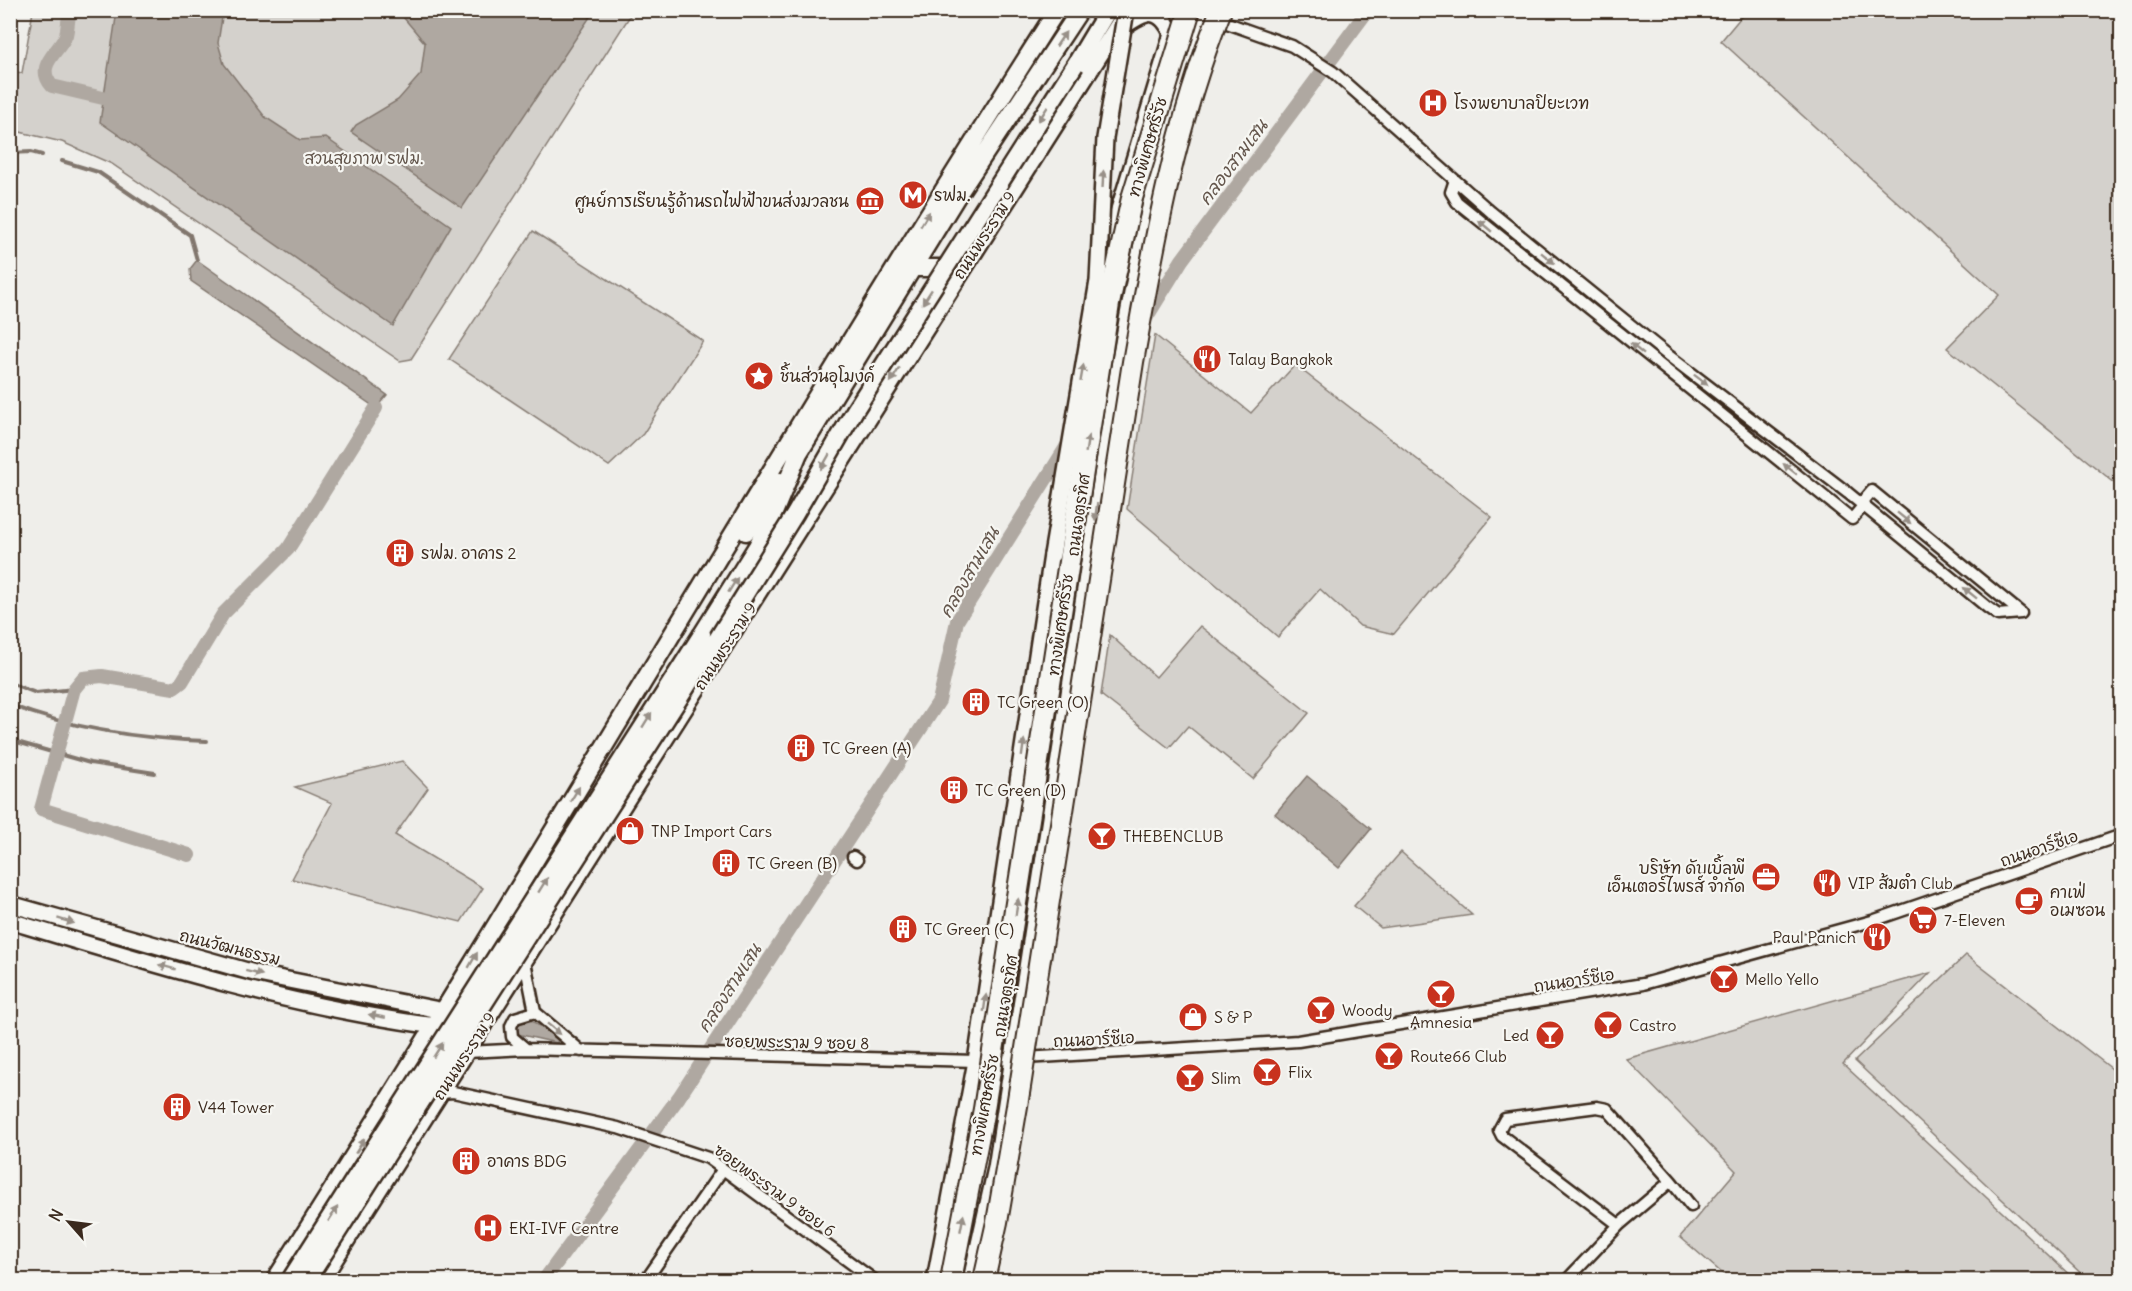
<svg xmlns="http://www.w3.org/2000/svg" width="2132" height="1291" viewBox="0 0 2132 1291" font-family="Delius,'Playpen Sans Thai',sans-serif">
	<rect width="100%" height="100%" fill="#efeeea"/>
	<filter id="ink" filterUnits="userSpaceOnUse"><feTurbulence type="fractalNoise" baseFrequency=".0167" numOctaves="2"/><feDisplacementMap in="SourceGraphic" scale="12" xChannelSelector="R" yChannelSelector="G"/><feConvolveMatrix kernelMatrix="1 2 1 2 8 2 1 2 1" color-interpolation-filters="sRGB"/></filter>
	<g filter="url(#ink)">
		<!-- green -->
		<path fill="#d4d1cc" stroke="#887e75" stroke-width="1.5" d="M33,11H633L411,359L400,361L112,164L62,142L16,131L11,113L10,71L22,73Z
			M1746,11H2121V488L1947,348L1999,295L1721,41Z
			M533,231L703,341L643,434L609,466L449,359Z
			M1155,335L1251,413L1295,365L1492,517L1394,634L1360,626L1320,589L1278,637L1127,509Z
			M1200,626L1309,713L1253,779L1188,726L1169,748L1101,695L1110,635L1156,677Z
			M402,761L428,788L395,835L483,888L461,922L292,879L332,803L295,787Z
			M1401,852L1472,915L1381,928L1354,906Z
			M1966,955L2121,1076V1280H2088L1855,1061Z
			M1930,973L1843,1064L2075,1280H1730L1680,1237L1736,1171L1626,1059Z"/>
		<!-- water -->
		<path fill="#afa8a1" stroke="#81766d" stroke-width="1.5" d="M117,11H223L218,43L224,64L265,117L300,140L326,138L451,226L393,326L100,122Z
			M398,11H594L462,208L351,132L356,125L398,100L421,74L425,43Z
			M197,260L387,395L376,408L191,281L190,269Z
			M1307,776L1371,829L1339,868L1275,814Z
			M529,1019L558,1039L557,1043L517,1034L518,1023Z"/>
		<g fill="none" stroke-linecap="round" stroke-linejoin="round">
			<!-- stream -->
			<path stroke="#81766d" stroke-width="4" d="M10,153L31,152L42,155
				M62,161L98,172L190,235L197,260
				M10,683L36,693L74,689
				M10,705C73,729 140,739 207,741
				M10,740L90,763L155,773"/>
			<!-- canal -->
			<path stroke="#afa8a1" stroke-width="14" d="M70,10C68,18 68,27 66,35C59,53 34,65 52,86L103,98
				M1143,323L1182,260L1368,10
				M189,855L41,809L74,689L83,678L102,676L174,688L182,682L223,614L288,549L376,408
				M544,1280L679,1097L939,701L957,621L1070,441"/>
			<!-- street casing -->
			<g stroke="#3b2a1e" stroke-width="15">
				<path id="street" d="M1213,18L1292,46L1333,72L1491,212L1669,356L1848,493L1987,607L1998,615L2021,613
					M1455,180L1451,192L1457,202L1852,519L1863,506
					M1861,504L1872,491L2021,613
					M853,857L857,860
					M525,962L535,1012L581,1051
					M526,1049L512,1037L511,1026L515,1018L535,1012
					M467,1052L526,1049L976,1061L1298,1041L1643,984L1872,921L2122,835
					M441,1093L453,1092L618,1128L708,1158L874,1280
					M1619,1225L1502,1136L1499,1130L1505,1119L1597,1107L1607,1109L1671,1181
					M646,1280L723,1169
					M1567,1280L1619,1225L1671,1181L1691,1206"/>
			</g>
			<!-- secondary casing -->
			<g stroke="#3b2a1e" stroke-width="20">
				<path id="secondary" d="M1102,266L1172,34C1157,0 1139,15 1116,32
					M10,904L258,974L444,1011
					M10,921C149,963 291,1007 435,1026
					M935,1280L976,1061L1052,555
					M971,1280L996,1168C1026,973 1057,778 1086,583C1115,391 1139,193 1208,10"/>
			</g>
			<!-- primary casing -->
			<g stroke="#3b2a1e" stroke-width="21">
				<path id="primary" d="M1075,65L1108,10
					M913,268H940L947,276L948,283
					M746,532L780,481
					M702,634L757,546L774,513L799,453L959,193L1080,10
					M275,1280C542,861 789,429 1057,10
					M321,1280L1126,13"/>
			</g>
			<!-- street -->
			<use href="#street" stroke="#f6f6f2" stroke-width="10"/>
			<!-- secondary -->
			<use href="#secondary" stroke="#f6f6f2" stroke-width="15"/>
			<!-- primary -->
			<use href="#primary" stroke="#f6f6f2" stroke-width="16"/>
			<!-- secondary-bridge casing -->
			<g stroke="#3b2a1e" stroke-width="20" stroke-linecap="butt">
				<path id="secondary-bridge" d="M1052,555L1098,281L1105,138L1126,10"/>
			</g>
			<!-- primary-bridge casing -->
			<g stroke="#3b2a1e" stroke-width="21" stroke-linecap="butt">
				<path id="primary-bridge" d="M290,1280L702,634
					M307,1280L714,644L795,514L855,410L1075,65"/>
			</g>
			<!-- highway-bridge casing -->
			<g stroke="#3b2a1e" stroke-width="24" stroke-linecap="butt">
				<path id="highway-bridge" d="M951,1280L984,1109L1109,304L1132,198L1190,10
					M984,1280L997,1222L1017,1106L1133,362C1154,242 1175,124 1221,10"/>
			</g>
			<!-- secondary-bridge -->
			<use href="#secondary-bridge" stroke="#f6f6f2" stroke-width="15"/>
			<!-- primary-bridge -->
			<use href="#primary-bridge" stroke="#f6f6f2" stroke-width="16"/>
			<!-- highway-bridge -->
			<use href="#highway-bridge" stroke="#f6f6f2" stroke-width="20"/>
		</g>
		<!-- one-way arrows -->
		<defs><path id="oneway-solid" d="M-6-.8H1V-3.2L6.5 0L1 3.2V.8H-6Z" transform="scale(1.5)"/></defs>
		<g fill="#989088">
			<use href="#oneway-solid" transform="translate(1061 39) rotate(-56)"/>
			<use href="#oneway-solid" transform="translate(1043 114) rotate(123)"/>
			<use href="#oneway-solid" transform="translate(1103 179) rotate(-87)"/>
			<use href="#oneway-solid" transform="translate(925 219) rotate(-59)"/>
			<use href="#oneway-solid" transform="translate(1485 226) rotate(-140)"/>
			<use href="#oneway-solid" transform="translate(1548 258) rotate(39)"/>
			<use href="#oneway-solid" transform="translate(927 297) rotate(123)"/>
			<use href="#oneway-solid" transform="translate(1637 349) rotate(-141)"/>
			<use href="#oneway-solid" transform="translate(1082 373) rotate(-80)"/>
			<use href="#oneway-solid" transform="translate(895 375) rotate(122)"/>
			<use href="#oneway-solid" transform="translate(1701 380) rotate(37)"/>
			<use href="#oneway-solid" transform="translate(1087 444) rotate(-81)"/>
			<use href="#oneway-solid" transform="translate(825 462) rotate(120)"/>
			<use href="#oneway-solid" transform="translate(1790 469) rotate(-142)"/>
			<use href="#oneway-solid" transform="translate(1096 512) rotate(98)"/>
			<use href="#oneway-solid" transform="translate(1904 518) rotate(39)"/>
			<use href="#oneway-solid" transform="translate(733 585) rotate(-58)"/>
			<use href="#oneway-solid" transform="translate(1970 593) rotate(-141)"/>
			<use href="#oneway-solid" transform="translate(647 720) rotate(-58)"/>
			<use href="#oneway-solid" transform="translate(1023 748) rotate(-82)"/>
			<use href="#oneway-solid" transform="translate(575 794) rotate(-59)"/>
			<use href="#oneway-solid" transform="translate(543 885) rotate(-58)"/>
			<use href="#oneway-solid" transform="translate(1017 907) rotate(-81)"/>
			<use href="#oneway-solid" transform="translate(66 921) rotate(17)"/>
			<use href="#oneway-solid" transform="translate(473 960) rotate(-60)"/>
			<use href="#oneway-solid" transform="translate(167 967) rotate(-165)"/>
			<use href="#oneway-solid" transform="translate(254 973) rotate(14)"/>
			<use href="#oneway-solid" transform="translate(985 1003) rotate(-82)"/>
			<use href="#oneway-solid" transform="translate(377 1016) rotate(-169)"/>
			<use href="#oneway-solid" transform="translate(554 1029) rotate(39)"/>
			<use href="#oneway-solid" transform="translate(438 1050) rotate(-57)"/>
			<use href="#oneway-solid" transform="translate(360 1146) rotate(-58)"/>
			<use href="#oneway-solid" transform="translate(333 1214) rotate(-57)"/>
			<use href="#oneway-solid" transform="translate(962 1223) rotate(-79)"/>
		</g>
	</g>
	<!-- icons -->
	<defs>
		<g id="hospital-disc" transform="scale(1.5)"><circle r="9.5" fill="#c8321e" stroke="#f6f6f2"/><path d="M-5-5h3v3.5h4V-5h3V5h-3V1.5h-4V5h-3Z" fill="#fff"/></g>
		<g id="metro-disc" transform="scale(1.5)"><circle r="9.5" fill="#c8321e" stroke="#f6f6f2"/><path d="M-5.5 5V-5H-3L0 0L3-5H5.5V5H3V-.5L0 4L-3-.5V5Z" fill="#fff"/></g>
		<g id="museum-disc" transform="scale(1.5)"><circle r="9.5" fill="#c8321e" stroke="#f6f6f2"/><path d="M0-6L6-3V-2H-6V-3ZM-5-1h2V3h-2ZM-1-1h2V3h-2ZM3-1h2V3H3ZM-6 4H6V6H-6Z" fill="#fff"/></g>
		<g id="restaurant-disc" transform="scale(1.5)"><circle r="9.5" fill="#c8321e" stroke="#f6f6f2"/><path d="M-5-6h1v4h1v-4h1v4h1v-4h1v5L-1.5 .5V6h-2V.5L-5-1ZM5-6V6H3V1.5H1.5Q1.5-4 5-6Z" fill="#fff"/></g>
		<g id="sight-disc" transform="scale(1.5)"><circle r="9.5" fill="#c8321e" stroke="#f6f6f2"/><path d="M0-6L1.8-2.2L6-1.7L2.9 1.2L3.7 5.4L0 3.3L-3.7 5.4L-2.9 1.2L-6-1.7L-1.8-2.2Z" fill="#fff"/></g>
		<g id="building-disc" transform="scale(1.5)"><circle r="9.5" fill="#c8321e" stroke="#f6f6f2"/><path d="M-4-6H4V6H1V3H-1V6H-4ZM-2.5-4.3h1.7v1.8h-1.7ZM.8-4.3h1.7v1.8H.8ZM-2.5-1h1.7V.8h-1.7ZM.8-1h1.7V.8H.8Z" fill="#fff"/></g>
		<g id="shop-disc" transform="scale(1.5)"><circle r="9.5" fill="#c8321e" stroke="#f6f6f2"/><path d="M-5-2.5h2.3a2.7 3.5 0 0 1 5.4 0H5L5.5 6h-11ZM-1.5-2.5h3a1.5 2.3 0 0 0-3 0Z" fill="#fff"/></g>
		<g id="bar-disc" transform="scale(1.5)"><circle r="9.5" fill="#c8321e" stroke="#f6f6f2"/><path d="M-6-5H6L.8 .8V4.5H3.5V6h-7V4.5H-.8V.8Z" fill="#fff"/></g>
		<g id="office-disc" transform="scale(1.5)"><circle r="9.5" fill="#c8321e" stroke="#f6f6f2"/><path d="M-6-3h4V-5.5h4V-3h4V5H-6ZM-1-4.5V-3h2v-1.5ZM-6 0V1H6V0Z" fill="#fff"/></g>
		<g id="cafe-disc" transform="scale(1.5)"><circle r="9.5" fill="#c8321e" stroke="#f6f6f2"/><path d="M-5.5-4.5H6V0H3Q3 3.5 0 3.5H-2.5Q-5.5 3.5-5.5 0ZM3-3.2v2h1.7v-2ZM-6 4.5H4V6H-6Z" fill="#fff"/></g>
		<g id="supermarket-disc" transform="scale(1.5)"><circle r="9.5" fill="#c8321e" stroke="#f6f6f2"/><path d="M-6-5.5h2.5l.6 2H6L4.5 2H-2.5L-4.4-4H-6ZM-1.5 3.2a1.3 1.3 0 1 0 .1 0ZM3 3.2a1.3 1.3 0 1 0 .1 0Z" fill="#fff"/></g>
	</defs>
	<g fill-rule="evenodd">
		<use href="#hospital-disc" x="1433" y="103"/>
		<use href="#metro-disc" x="913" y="195"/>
		<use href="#museum-disc" x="870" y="201"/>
		<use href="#restaurant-disc" x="1207" y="359"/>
		<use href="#sight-disc" x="759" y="376"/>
		<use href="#building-disc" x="400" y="553"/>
		<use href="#building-disc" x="976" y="702"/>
		<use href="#building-disc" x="801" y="748"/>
		<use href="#building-disc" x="954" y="790"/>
		<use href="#shop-disc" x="630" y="831"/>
		<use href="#bar-disc" x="1102" y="836"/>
		<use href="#building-disc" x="726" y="863"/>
		<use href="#office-disc" x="1766" y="877"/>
		<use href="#restaurant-disc" x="1827" y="883"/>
		<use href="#cafe-disc" x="2029" y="901"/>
		<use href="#supermarket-disc" x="1923" y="920"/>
		<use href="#building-disc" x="903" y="929"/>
		<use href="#restaurant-disc" x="1877" y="937"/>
		<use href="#bar-disc" x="1724" y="979"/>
		<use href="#bar-disc" x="1441" y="994"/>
		<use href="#bar-disc" x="1321" y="1010"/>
		<use href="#shop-disc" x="1193" y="1017"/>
		<use href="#bar-disc" x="1608" y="1025"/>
		<use href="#bar-disc" x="1550" y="1035"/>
		<use href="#bar-disc" x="1389" y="1056"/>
		<use href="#bar-disc" x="1267" y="1072"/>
		<use href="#bar-disc" x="1190" y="1078"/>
		<use href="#building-disc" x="177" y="1107"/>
		<use href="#building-disc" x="466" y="1161"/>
		<use href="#hospital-disc" x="488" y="1228"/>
	</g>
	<g text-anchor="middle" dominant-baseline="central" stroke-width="4.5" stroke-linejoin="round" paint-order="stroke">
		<!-- poi labels -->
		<g font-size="16" fill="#3b2a1e" stroke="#f6f6f2" text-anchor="start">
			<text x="1454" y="103">โรงพยาบาลปิยะเวท</text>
			<text x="934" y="195">รฟม.</text>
			<text x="849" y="201" text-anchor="end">ศูนย์การเรียนรู้ด้านรถไฟฟ้าขนส่งมวลชน</text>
			<text x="1228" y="359">Talay Bangkok</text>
			<text x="780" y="376">ชิ้นส่วนอุโมงค์</text>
			<text x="421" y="553">รฟม. อาคาร 2</text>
			<text x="997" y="702">TC Green (O)</text>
			<text x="822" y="748">TC Green (A)</text>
			<text x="975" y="790">TC Green (D)</text>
			<text x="651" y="831">TNP Import Cars</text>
			<text x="1123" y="836">THEBENCLUB</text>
			<text x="747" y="863">TC Green (B)</text>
			<text x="1745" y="868" text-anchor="end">บริษัท ดับเบิ้ลพี<tspan x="1745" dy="18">เอ็นเตอร์ไพรส์ จำกัด</tspan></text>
			<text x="1848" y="883">VIP ส้มตำ Club</text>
			<text x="2050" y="892">คาเฟ่<tspan x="2050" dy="18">อเมซอน</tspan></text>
			<text x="1944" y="920">7-Eleven</text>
			<text x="924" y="929">TC Green (C)</text>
			<text x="1856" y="937" text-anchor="end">Paul Panich</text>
			<text x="1745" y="979">Mello Yello</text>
			<text x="1342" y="1010">Woody</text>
			<text x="1214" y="1017">S &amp; P</text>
			<text x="1441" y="1022" text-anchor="middle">Amnesia</text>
			<text x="1629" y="1025">Castro</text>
			<text x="1529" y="1035" text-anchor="end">Led</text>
			<text x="1410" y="1056">Route66 Club</text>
			<text x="1288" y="1072">Flix</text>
			<text x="1211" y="1078">Slim</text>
			<text x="198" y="1107">V44 Tower</text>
			<text x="487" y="1161">อาคาร BDG</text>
			<text x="509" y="1228">EKI-IVF Centre</text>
		</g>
		<!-- street labels -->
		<g font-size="16" fill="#3b2a1e" stroke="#f6f6f2">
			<text transform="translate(1147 147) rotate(-74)">ทางพิเศษศรีรัช</text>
			<text transform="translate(984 235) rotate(-57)">ถนนพระราม 9</text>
			<text transform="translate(1078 515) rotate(-82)">ถนนจตุรทิศ</text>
			<text transform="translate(1060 625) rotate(-82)">ทางพิเศษศรีรัช</text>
			<text transform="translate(725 646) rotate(-57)">ถนนพระราม 9</text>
			<text transform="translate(2039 848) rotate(-19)">ถนนอาร์ซีเอ</text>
			<text transform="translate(230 947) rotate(14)">ถนนวัฒนธรรม</text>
			<text transform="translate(1574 980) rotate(-9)">ถนนอาร์ซีเอ</text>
			<text transform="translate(1005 996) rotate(-81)">ถนนจตุรทิศ</text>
			<text transform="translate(1094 1039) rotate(-3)">ถนนอาร์ซีเอ</text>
			<text transform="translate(797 1042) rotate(1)">ซอยพระราม 9 ซอย 8</text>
			<text transform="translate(464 1056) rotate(-57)">ถนนพระราม 9</text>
			<text transform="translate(984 1105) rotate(-80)">ทางพิเศษศรีรัช</text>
			<text transform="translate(775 1190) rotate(36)">ซอยพระราม 9 ซอย 6</text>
		</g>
		<!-- park labels -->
		<g font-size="16" fill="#61544a" stroke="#f6f6f2">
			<text x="364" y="158">สวนสุขภาพ รฟม.</text>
		</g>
		<!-- water labels -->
		<g font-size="18" font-style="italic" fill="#64564c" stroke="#f6f6f2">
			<text transform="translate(1233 162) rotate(-53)">คลองสามเสน</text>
			<text transform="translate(969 572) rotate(-60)">คลองสามเสน</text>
			<text transform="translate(729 988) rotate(-57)">คลองสามเสน</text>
		</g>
	</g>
	<!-- margin -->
	<rect width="2132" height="1291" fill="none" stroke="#f6f6f2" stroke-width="36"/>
	<rect x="18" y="18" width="2096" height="1255" fill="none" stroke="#3b2a1e" stroke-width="2" filter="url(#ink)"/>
	<!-- north arrow -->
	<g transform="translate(69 1222) rotate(298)" stroke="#f6f6f2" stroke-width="4.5" paint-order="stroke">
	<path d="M0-4.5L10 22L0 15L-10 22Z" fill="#3b2a1e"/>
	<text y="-9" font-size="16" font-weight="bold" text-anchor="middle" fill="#3b2a1e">N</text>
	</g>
</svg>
